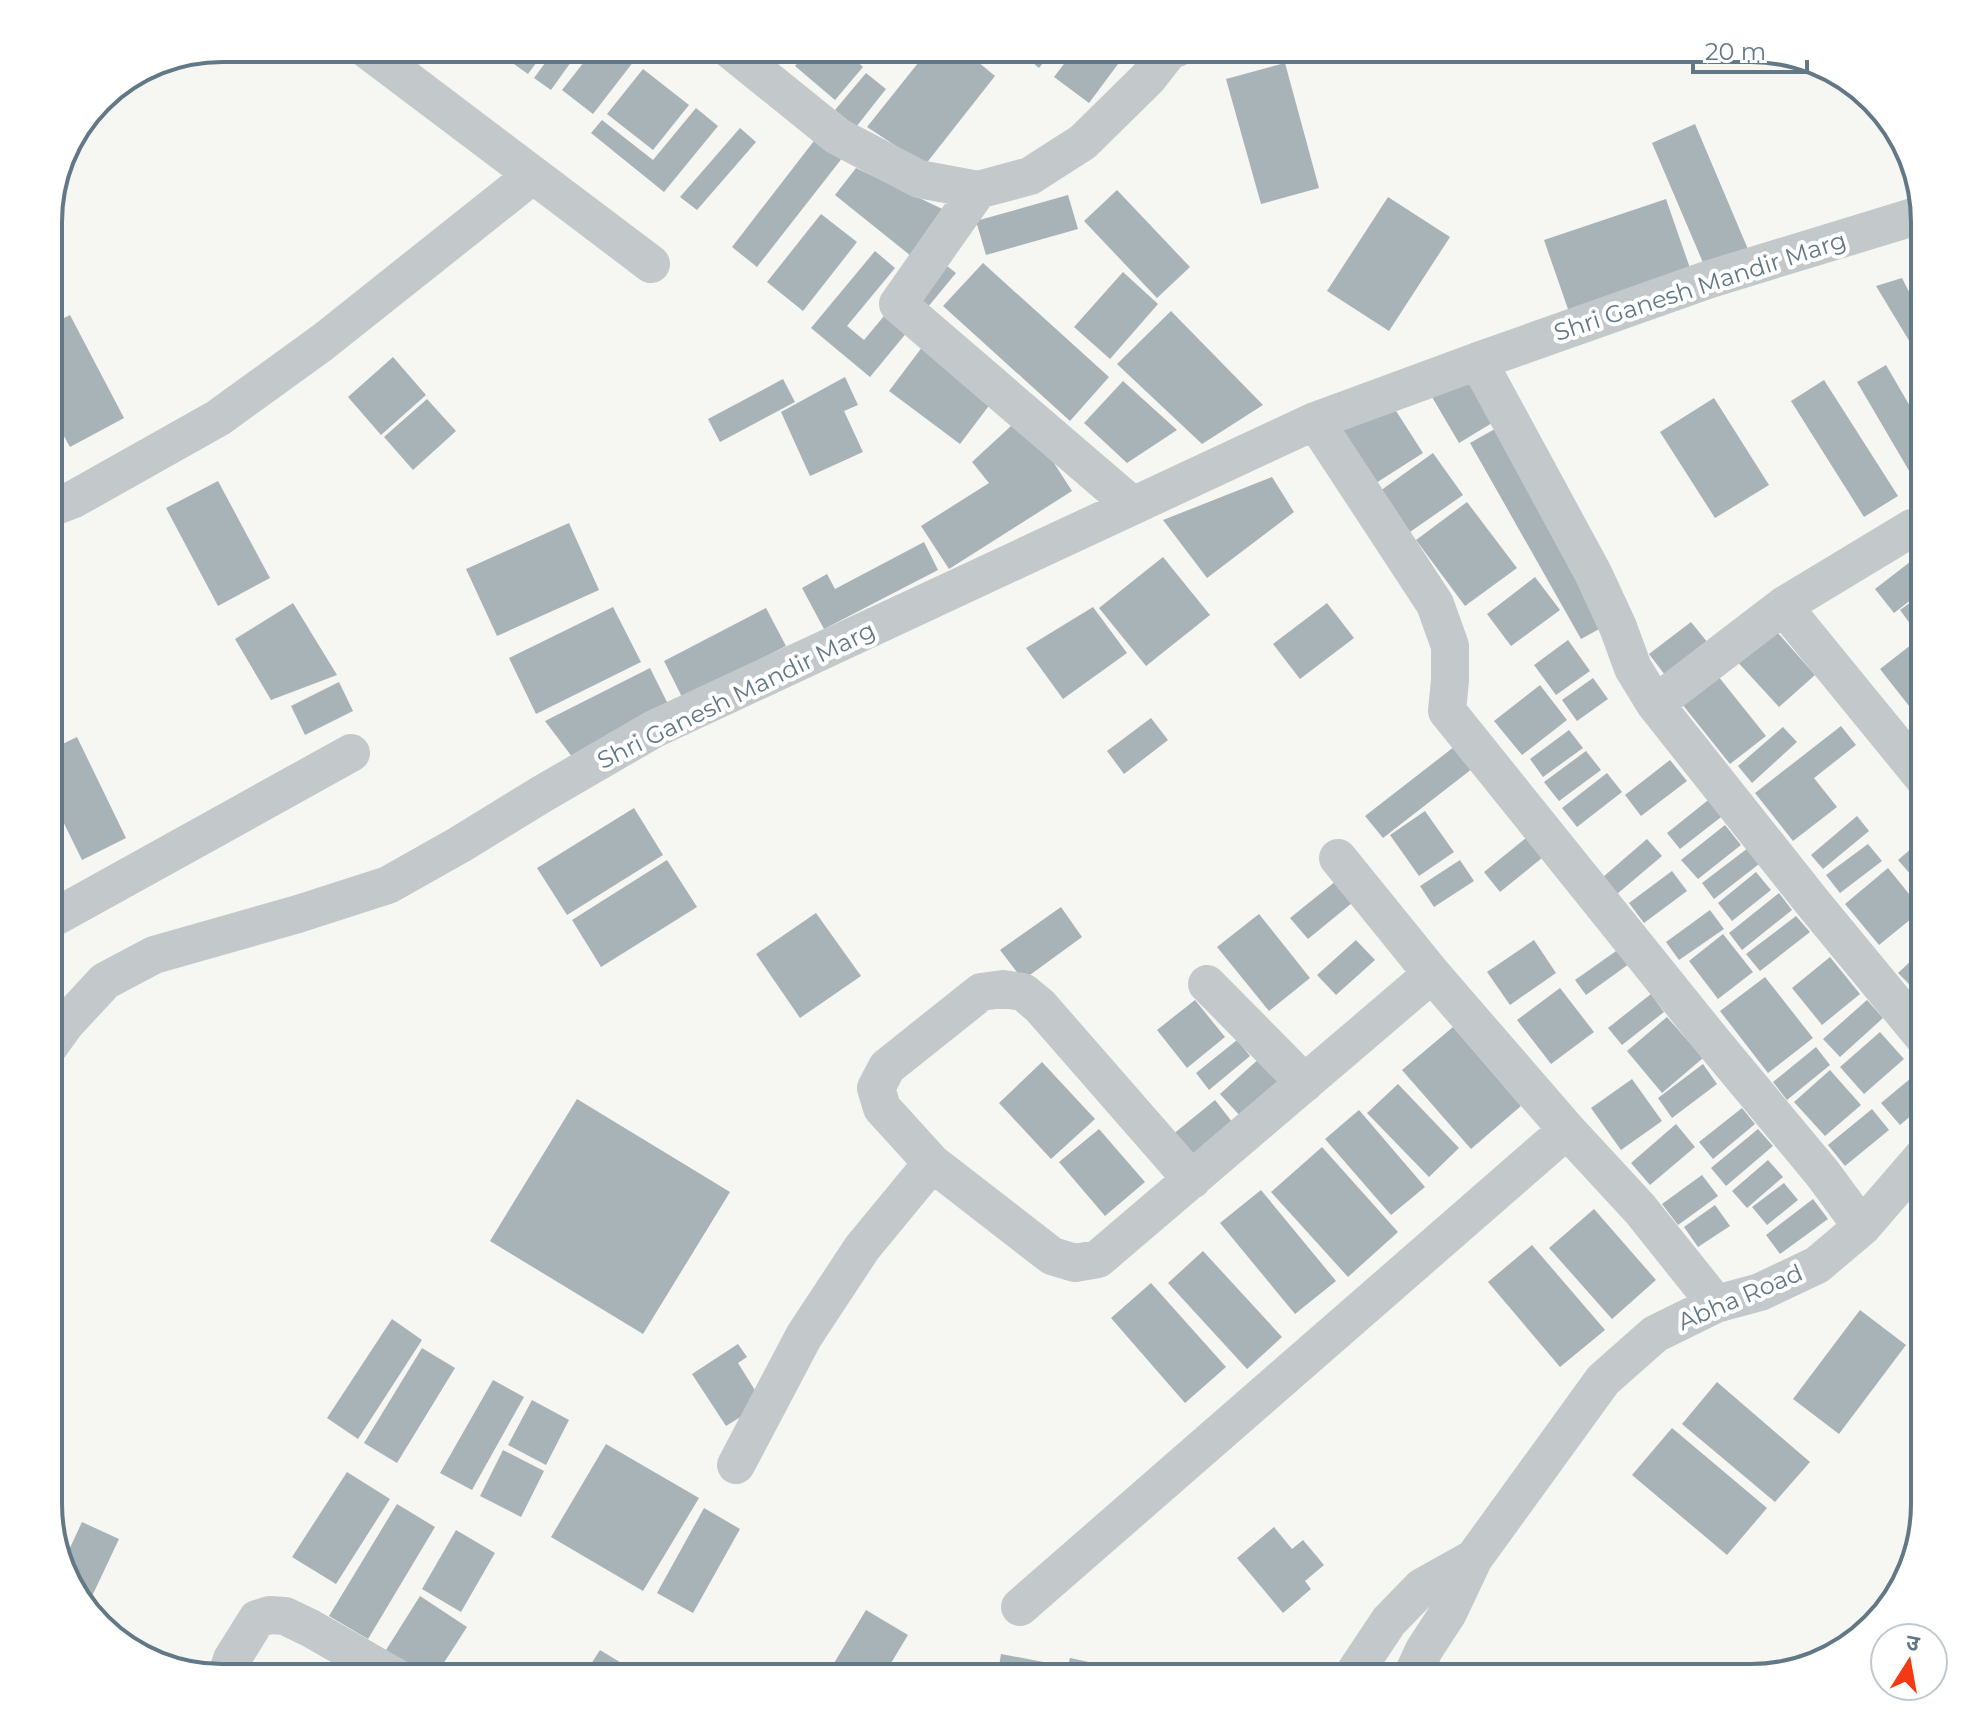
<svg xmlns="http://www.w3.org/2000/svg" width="1973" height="1726" viewBox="0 0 1973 1726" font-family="Montserrat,'Noto Sans Devanagari',sans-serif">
	<rect width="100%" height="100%" fill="#f6f6f2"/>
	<!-- building -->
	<path fill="#a8b3b8" d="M498,48H547L528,74L496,51Z
		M556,48H581L551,90L534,78Z
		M595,48H644L593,114L562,90Z
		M769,48H799L786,63Z
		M811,48H842L863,67L835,100L795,66Z
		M882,48H913L902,63Z
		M930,48H961L995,76L925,165L867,127Z
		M1015,48H1055L1039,68Z
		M1076,48H1130L1089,103L1054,77Z
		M1285,63L1319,188L1261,204L1226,79Z
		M643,69L689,105L653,150L607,114Z
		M866,73L886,89L856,127L835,110Z
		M696,108L718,126L664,192L591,133L602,120L653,160Z
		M1695,124L1750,254L1707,272L1652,143Z
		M740,128L756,142L697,210L680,197Z
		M817,137L843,157L757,267L732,247Z
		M856,168L953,214L916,260L835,195Z
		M1117,190L1190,267L1157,298L1084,221Z
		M1068,195L1078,229L986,255L976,221Z
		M1388,197L1450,237L1389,331L1327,291Z
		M1666,199L1691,271L1569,312L1544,240Z
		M821,214L857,242L803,311L767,282Z
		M875,251L895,268L847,326L864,340L934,256L956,273L870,377L811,328Z
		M983,263L1109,377L1070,421L943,306Z
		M1123,272L1158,304L1110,359L1074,327Z
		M1902,278L1925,323V367L1876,286Z
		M1171,311L1263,405L1202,444L1117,364Z
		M70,315L124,418L70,447L48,407V326Z
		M926,342L997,395L960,444L889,391Z
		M393,357L426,395L381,435L348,397Z
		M1886,365L1925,432V498L1857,382Z
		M1470,375L1497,420L1459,443L1432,397Z
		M845,377L858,405L844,411L863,452L810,476L781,412Z
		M783,379L795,402L720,442L708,419Z
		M1824,380L1898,496L1864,517L1791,401Z
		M1123,381L1177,430L1127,463L1084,423Z
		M1714,398L1769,485L1715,518L1660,432Z
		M427,399L456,431L413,470L384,437Z
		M1389,400L1423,453L1365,490L1331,438Z
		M1023,415L1072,491L949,569L921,526L989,483L972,462Z
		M1500,426L1612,622L1581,639L1470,443Z
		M48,430L61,453L48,459Z
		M1433,453L1463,495L1410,532L1380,491Z
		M1272,477L1294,512L1207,578L1163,520Z
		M218,481L270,578L218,606L166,508Z
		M1467,502L1517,568L1465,606L1416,540Z
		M569,523L599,590L497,636L466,569Z
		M924,542L938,570L824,629L802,588L827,574L835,589Z
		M1919,555L1925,563V589L1894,613L1875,589Z
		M1163,557L1210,615L1146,666L1099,608Z
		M1535,577L1560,610L1511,646L1487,614Z
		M1925,592V639L1922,640L1900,610Z
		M293,603L337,675L271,700L235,639Z
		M1327,603L1354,638L1300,679L1273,644Z
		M613,607L641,662L536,714L509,658Z
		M1093,607L1127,653L1063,699L1026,648Z
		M766,608L786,646L683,699L664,661Z
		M1691,622L1708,643L1665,675L1649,654Z
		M1771,625L1815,675L1779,707L1734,658Z
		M1568,640L1590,671L1556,695L1534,665Z
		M1916,641L1925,652V702L1913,711L1880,669Z
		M650,668L670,708L576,762L545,721Z
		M1718,676L1766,736L1730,764L1682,704Z
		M1593,678L1608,699L1577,721L1562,700Z
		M339,682L353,711L305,735L291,706Z
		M1540,685L1567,720L1522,755L1494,721Z
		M1151,718L1168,740L1124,774L1107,751Z
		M1841,726L1856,745L1814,778L1837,807L1793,841L1755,793Z
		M1783,727L1797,742L1752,783L1738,766Z
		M1569,730L1583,748L1543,777L1530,759Z
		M77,737L126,838L82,860L48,791V751Z
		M1459,743L1477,765L1383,838L1365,816Z
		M1586,751L1601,770L1559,801L1544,782Z
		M1670,760L1687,781L1641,816L1625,795Z
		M1607,773L1622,792L1577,827L1562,808Z
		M1712,797L1725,814L1680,849L1667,833Z
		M634,808L663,855L567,915L537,868Z
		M1425,811L1454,852L1419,876L1390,835Z
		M1857,816L1869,831L1823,869L1811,855Z
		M1725,825L1741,845L1698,879L1681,860Z
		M1925,837V891L1898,860Z
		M1526,838L1542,858L1500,892L1484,872Z
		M1647,839L1662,856L1617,894L1603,877Z
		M1868,844L1882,861L1840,893L1826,875Z
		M1748,848L1759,864L1714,899L1702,883Z
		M667,860L697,907L601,967L572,920Z
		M1460,860L1474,881L1434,907L1420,886Z
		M1888,868L1922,910L1879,945L1845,904Z
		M1672,871L1687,891L1644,923L1629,903Z
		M1756,872L1771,890L1732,921L1718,903Z
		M1336,881L1352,903L1308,939L1290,918Z
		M1779,893L1792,910L1742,950L1729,933Z
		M1061,907L1082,937L1023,980L1000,950Z
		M1710,910L1724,929L1679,960L1666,942Z
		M816,913L861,976L800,1018L756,954Z
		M1259,914L1310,978L1269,1011L1217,947Z
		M1796,916L1810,932L1760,971L1746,954Z
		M1723,934L1753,972L1718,999L1689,961Z
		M1356,940L1375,960L1336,995L1317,975Z
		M1534,940L1556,973L1510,1005L1487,972Z
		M1925,948V1000L1898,973Z
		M1619,949L1629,964L1586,995L1575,980Z
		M1830,957L1860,994L1822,1025L1792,988Z
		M1765,977L1813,1038L1768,1073L1720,1011Z
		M1560,988L1594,1032L1551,1064L1517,1020Z
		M1651,994L1664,1012L1622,1045L1608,1028Z
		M1195,1000L1225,1037L1187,1068L1157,1030Z
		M1867,1000L1883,1018L1840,1057L1823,1039Z
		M1667,1017L1703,1058L1662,1093L1627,1051Z
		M1453,1027L1521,1106L1471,1149L1402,1070Z
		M1880,1032L1904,1059L1864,1094L1840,1067Z
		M1237,1040L1250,1056L1209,1090L1196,1073Z
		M1816,1047L1830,1065L1787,1100L1773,1082Z
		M1262,1056L1285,1081L1242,1118L1220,1094Z
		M1042,1062L1095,1119L1051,1159L999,1103Z
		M1703,1064L1717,1084L1672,1118L1658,1098Z
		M1922,1069L1925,1073V1104L1900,1125L1881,1103Z
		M1830,1070L1861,1105L1825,1136L1794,1102Z
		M1632,1079L1662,1121L1621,1150L1591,1108Z
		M1398,1084L1459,1148L1429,1177L1367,1113Z
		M577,1099L730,1192L643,1334L490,1241Z
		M1215,1100L1233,1123L1184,1163L1166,1140Z
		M1742,1108L1755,1124L1713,1159L1699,1142Z
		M1872,1109L1889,1130L1845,1166L1828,1145Z
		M1359,1110L1425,1187L1391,1215L1325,1139Z
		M1676,1124L1695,1147L1650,1185L1631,1163Z
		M1099,1129L1145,1182L1105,1216L1059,1162Z
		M1758,1129L1773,1146L1726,1186L1711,1168Z
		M1322,1147L1398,1232L1348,1277L1271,1192Z
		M1768,1160L1783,1177L1747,1208L1732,1191Z
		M1702,1175L1718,1196L1678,1225L1662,1204Z
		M1784,1183L1798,1200L1767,1225L1752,1207Z
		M1261,1190L1336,1281L1295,1314L1220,1223Z
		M1813,1199L1828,1219L1780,1254L1766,1235Z
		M1715,1205L1730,1226L1698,1247L1684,1227Z
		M1594,1209L1656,1280L1612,1319L1549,1248Z
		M1925,1222V1252L1910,1241Z
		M1532,1245L1605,1330L1560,1367L1488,1282Z
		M1203,1251L1282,1337L1247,1369L1168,1283Z
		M1151,1283L1226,1367L1185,1403L1111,1318Z
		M1860,1310L1906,1345L1839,1434L1793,1399Z
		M392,1319L422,1340L358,1439L327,1418Z
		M738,1344L747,1357L738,1363L763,1403L726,1426L692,1374Z
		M422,1348L455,1368L397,1463L364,1443Z
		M493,1380L524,1397L472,1490L440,1473Z
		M1717,1382L1810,1462L1775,1502L1682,1424Z
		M532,1400L569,1420L546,1465L508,1445Z
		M1672,1428L1767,1508L1727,1555L1632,1475Z
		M606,1444L699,1498L643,1591L551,1537Z
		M503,1450L544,1471L521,1517L480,1496Z
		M347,1472L390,1499L336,1584L292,1557Z
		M397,1504L435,1527L368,1639L329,1616Z
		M704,1508L740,1529L693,1613L657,1593Z
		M82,1522L119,1539L86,1609L66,1580L62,1565Z
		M1274,1527L1292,1549L1303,1540L1324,1565L1305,1581L1311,1589L1283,1613L1237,1558Z
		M456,1530L495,1553L461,1612L422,1589Z
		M420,1596L467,1627L434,1678H412L381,1658Z
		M866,1610L908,1635L882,1678H825Z
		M600,1650L646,1678H582Z
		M1001,1654L1049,1663L1046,1678H997Z
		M1070,1658L1117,1668L1114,1678H1065Z"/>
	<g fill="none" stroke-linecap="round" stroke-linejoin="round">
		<!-- minor -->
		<path stroke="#c3c8cb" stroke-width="38" d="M365,48L651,264
			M728,48L837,136L919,179L978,190L1030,176L1083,142L1148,78L1169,51L1177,48
			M978,190L898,304L1133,506
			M1478,361L1710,279L1923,214
			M1315,421L1435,604L1450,646V680L1447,711L1714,1043L1823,1174L1862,1227
			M48,509L74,499L218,418L323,342L533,175
			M1783,606L1912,528L1925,527
			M1655,704L1783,606L1925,780
			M1338,858L1432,974
			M48,921L351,753
			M1207,984L1305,1083
			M48,1048L66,1023L105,981L154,955L298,914L388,885L459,845L542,794L654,729L1315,421L1478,361L1593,573L1618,627L1633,668L1655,704L1813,903L1925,1039
			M932,1163L1052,1256L1075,1263L1098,1259L1432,974L1567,1130
			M736,1465L804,1336L862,1248L932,1163L882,1108L876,1088L887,1067L981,992L1003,989L1023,992L1040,1006L1192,1180
			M1020,1607L1567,1130L1640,1209L1716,1304
			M226,1678L232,1659L257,1619L270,1615L285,1616L310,1628L397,1678
			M1351,1678L1389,1621L1422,1587L1474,1558
			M1411,1678L1424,1650L1448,1613L1474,1558L1603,1380L1655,1334L1716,1304L1760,1292L1817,1265L1862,1227L1925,1154"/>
	</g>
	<g text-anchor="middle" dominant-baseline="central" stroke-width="8" stroke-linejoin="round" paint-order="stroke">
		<!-- street labels -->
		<g font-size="24" fill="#627886" stroke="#fff">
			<text transform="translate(1700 286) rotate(-18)">Shri Ganesh Mandir Marg</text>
			<text transform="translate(736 695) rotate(-26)">Shri Ganesh Mandir Marg</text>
			<text transform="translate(1740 1297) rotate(-23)">Abha Road</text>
		</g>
	</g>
	<!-- crop -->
	<path d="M0 0H1973V1726H0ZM222 62H1751A160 160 0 0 1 1911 222V1504A160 160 0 0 1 1751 1664H222A160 160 0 0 1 62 1504V222A160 160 0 0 1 222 62Z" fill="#fff" fill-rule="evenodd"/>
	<path fill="none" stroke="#627886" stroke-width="4" d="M222 62H1751A160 160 0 0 1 1911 222V1504A160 160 0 0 1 1751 1664H222A160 160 0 0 1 62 1504V222A160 160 0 0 1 222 62Z"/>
	<!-- north arrow -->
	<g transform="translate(1909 1662) rotate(11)"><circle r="38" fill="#ffffff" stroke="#c0c9cf" stroke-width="2"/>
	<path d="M0-6L14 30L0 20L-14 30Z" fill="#f33a15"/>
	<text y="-12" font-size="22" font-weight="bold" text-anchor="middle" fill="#627886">उ</text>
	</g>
	<!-- scale -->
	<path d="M1693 60v12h114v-12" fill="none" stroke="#627886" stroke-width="4"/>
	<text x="1705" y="60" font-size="24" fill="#627886" stroke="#ffffff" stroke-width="6" paint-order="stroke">20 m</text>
</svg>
